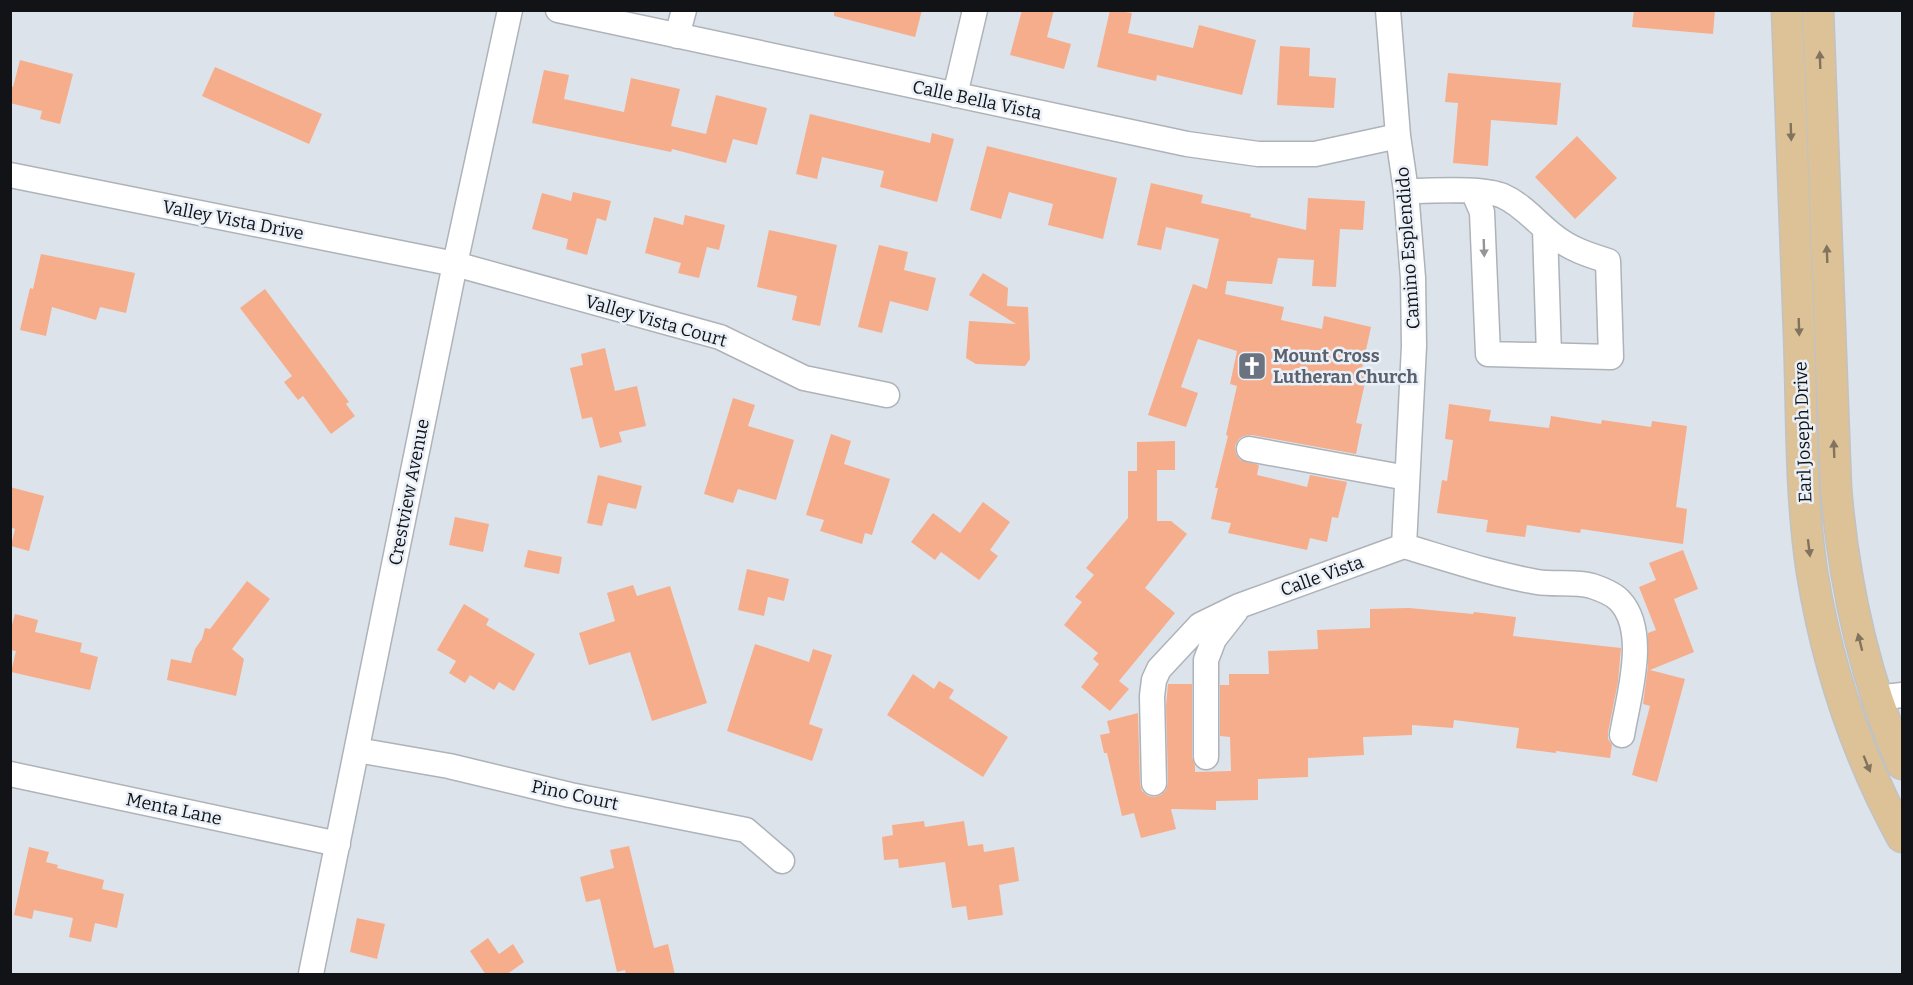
<svg xmlns="http://www.w3.org/2000/svg" width="1913" height="985" viewBox="0 0 1913 985" font-family="Bitter,serif">
	<rect width="100%" height="100%" fill="#dde3ea"/>
	<!-- building -->
	<path fill="#f6ad8b" d="M834,10H922L915,37L834,16Z
		M1022,10H1054L1047,37L1071,44L1064,69L1010,55Z
		M1110,10L1132,13L1128,33L1193,48L1199,25L1256,40L1242,95L1157,75L1156,81L1097,67Z
		M1634,10H1715L1713,34L1632,27Z
		M1280,46L1310,48L1309,76L1336,78L1334,108L1277,105Z
		M20,60L73,74L60,124L40,119L42,111L10,103V86L13,87Z
		M215,67L322,114L309,144L202,96Z
		M544,70L569,75L564,99L624,112L631,78L680,89L671,126L706,134L716,95L767,108L757,145L733,139L726,163L672,149L671,152L532,123Z
		M1448,73L1561,83L1557,125L1491,120L1488,166L1453,163L1458,103L1445,102Z
		M810,114L930,143L932,133L954,139L937,202L880,187L884,171L822,157L817,179L796,174Z
		M1577,136L1617,178L1575,219L1535,177Z
		M987,146L1117,178L1103,239L1048,225L1053,204L1009,192L1001,219L970,210Z
		M1151,183L1203,195L1201,203L1251,214L1250,217L1306,230L1308,198L1365,201L1363,230L1340,229L1336,287L1312,286L1314,260L1278,258L1272,284L1227,281L1225,294L1284,307L1281,320L1322,329L1324,316L1371,327L1361,373L1367,374L1356,423L1362,424L1356,454L1252,435L1244,436L1239,439L1235,446L1236,454L1240,460L1259,465L1257,475L1307,487L1310,475L1347,482L1338,518L1332,517L1327,542L1310,538L1307,550L1228,533L1231,523L1211,519L1218,488H1215L1228,436L1226,435L1237,386L1230,384L1237,351L1198,339L1181,387L1198,393L1186,427L1148,415L1193,284L1207,289L1219,239L1166,227L1161,250L1137,245Z
		M573,192L611,201L606,221L597,218L587,255L566,249L568,239L532,229L542,193L571,201Z
		M685,215L725,225L719,250L707,247L699,278L678,273L681,263L645,253L654,217L683,225Z
		M769,230L837,245L820,326L792,320L797,296L757,287Z
		M879,245L908,252L904,270L936,278L928,311L890,301L882,333L858,327Z
		M41,254L135,273L126,313L100,307L96,320L52,307L46,336L20,330L30,288L33,289Z
		M983,273L1008,288L1007,306L1028,307L1030,359L1025,366L976,364L966,358L969,321L1016,324L969,295Z
		M265,289L349,402L346,404L355,416L331,434L303,396L298,400L284,382L292,376L240,308Z
		M605,348L615,391L637,386L646,426L619,432L622,442L600,448L592,417L582,419L570,368L583,365L581,354Z
		M733,398L755,405L748,426L794,440L776,500L738,489L733,503L704,494Z
		M1449,404L1491,410L1489,421L1549,428L1551,416L1601,424L1602,420L1651,427L1652,421L1687,426L1676,507L1687,509L1683,544L1581,529L1580,533L1527,525L1525,537L1486,532L1488,520L1437,513L1442,480L1447,481L1453,440L1445,439Z
		M831,434L851,441L844,464L890,479L872,535L865,533L862,544L820,531L824,520L806,515Z
		M1175,441V470H1157V521H1171L1187,534L1145,588L1175,613L1119,681L1129,689L1110,711L1081,687L1099,664L1093,659L1098,653L1064,625L1082,602L1075,597L1094,575L1086,568L1128,518V471H1137V442Z
		M598,475L642,486L636,509L608,503L602,526L587,523Z
		M10,487L44,496L29,551L11,546L15,529L10,527Z
		M983,502L1010,522L990,550L998,556L979,580L941,552L935,560L911,542L933,513L960,533Z
		M455,517L489,524L483,552L449,545Z
		M528,550L562,557L559,574L524,567Z
		M1683,550L1698,589L1674,599L1694,652L1650,670L1685,679L1657,782L1632,775L1650,706L1643,704L1648,666V633L1656,630L1639,587L1656,580L1649,563Z
		M747,569L789,579L784,601L768,597L764,616L738,610Z
		M247,581L270,599L232,649L244,659L236,696L167,680L171,659L191,663L195,649L202,639L205,628L210,629Z
		M633,585L637,596L670,586L707,703L652,721L630,652L589,665L579,633L615,621L607,593Z
		M464,604L489,619L486,625L535,654L514,691L499,682L494,690L470,675L465,683L449,673L456,661L437,650Z
		M1409,608L1473,614L1474,612L1516,617L1513,636L1621,648L1618,682L1608,732V739L1612,745L1610,758L1556,751V753L1516,748L1519,728L1454,720L1453,728L1412,725V735L1363,737L1364,755L1308,758V777L1258,779V800L1216,801V810L1171,809L1176,829L1141,838L1134,813L1122,816L1107,753H1104L1100,735L1110,733L1107,721L1138,713L1140,784L1142,791L1148,796L1154,797L1161,795L1166,790L1168,783L1166,706L1168,684H1192V757L1195,766V772L1231,771L1230,737L1220,736V685H1229V674H1269L1268,651L1318,649L1317,630L1370,628V609Z
		M15,614L38,620L35,632L82,643L80,652L98,657L90,690L11,672L16,651L10,650V632Z
		M755,644L809,662L813,649L832,655L809,724L823,729L812,761L727,731Z
		M913,674L934,689L939,681L954,690L949,698L1008,737L983,777L887,715Z
		M924,821L925,827L964,821L968,846L983,844L984,852L1014,847L1019,881L999,885L1003,915L968,920L966,906L952,908L945,862L899,868L898,859L884,860L882,837L893,835L892,825Z
		M629,846L654,948L668,944L675,975H626L625,970L617,972L600,899L586,902L580,877L614,868L610,850Z
		M29,847L49,852L46,862L58,865L57,868L104,880L102,889L124,894L117,928L95,923L91,942L69,937L73,918L34,910L32,919L14,915Z
		M357,918L385,924L377,959L350,952Z
		M488,938L499,954L513,944L524,962L506,975H486L470,951Z"/>
	<g fill="none" stroke-linecap="round" stroke-linejoin="round">
		<!-- minor casing -->
		<g stroke="#aeb3ba" stroke-width="27">
			<path id="minor" d="M558,10L1187,144L1258,154H1315L1398,136
				M1388,10L1398,136L1406,191L1413,278L1414,346L1404,546C1448,559 1492,574 1537,582C1555,585 1575,581 1592,586C1601,589 1614,594 1620,601C1649,632 1628,698 1622,735
				M677,36L684,10
				M955,95L975,10
				M10,175L455,264L720,337L804,378L887,395
				M1406,191C1430,191 1483,187 1503,196C1523,205 1537,223 1554,236C1570,249 1589,255 1608,261L1611,357L1488,354L1482,212L1473,191
				M1545,229L1549,355
				M1249,449L1407,478
				M1877,698L1902,695
				M357,750L449,766L570,795L746,830L782,861
				M1206,757V660L1214,639L1236,611
				M10,774L338,844
				M1154,783L1152,696L1154,680L1159,669L1200,625L1239,606L1404,546
				M311,974L455,264L510,10"/>
		</g>
		<!-- major casing -->
		<g stroke="#c1c2c2" stroke-width="33">
			<path id="major" d="M1787,10C1791,118 1795,225 1799,332C1802,412 1800,493 1812,572C1827,665 1857,755 1902,837
				M1818,10L1836,489C1844,584 1864,676 1902,764"/>
		</g>
		<!-- minor -->
		<use href="#minor" stroke="#fff" stroke-width="24"/>
		<!-- major -->
		<use href="#major" stroke="#ddc297" stroke-width="30"/>
	</g>
	<!-- one-way arrows -->
	<defs><path id="oneway-solid" d="M-6-.8H1V-3.2L6.5 0L1 3.2V.8H-6Z" transform="scale(1.5)"/></defs>
	<g fill="#81735d">
		<use href="#oneway-solid" transform="translate(1820 60) rotate(-92)"/>
		<use href="#oneway-solid" transform="translate(1791 132) rotate(88)"/>
		<use href="#oneway-solid" transform="translate(1827 254) rotate(-92)"/>
		<use href="#oneway-solid" transform="translate(1799 327) rotate(88)"/>
		<use href="#oneway-solid" transform="translate(1834 449) rotate(-92)"/>
		<use href="#oneway-solid" transform="translate(1809 548) rotate(83)"/>
		<use href="#oneway-solid" transform="translate(1860 642) rotate(-104)"/>
		<use href="#oneway-solid" transform="translate(1867 764) rotate(68)"/>
	</g>
	<use fill="#949596" href="#oneway-solid" transform="translate(1484 248) rotate(88)"/>
	<!-- icons -->
	<defs>
		<g id="church-square" transform="scale(1.5)"><rect x="-9" y="-9" width="18" height="18" rx="4" fill="#6b7280" stroke="#eaf0f8"/><path d="M-1.2-6h2.4v3.5h3.3v2.4h-3.3V6h-2.4V-.1h-3.3v-2.4h3.3Z" fill="#fff"/></g>
	</defs>
	<g fill-rule="evenodd">
		<use href="#church-square" x="1252" y="366"/>
	</g>
	<g text-anchor="middle" dominant-baseline="central" stroke-width="5" stroke-linejoin="round" paint-order="stroke">
		<!-- street labels -->
		<g font-size="18" fill="#111316" stroke="#eaf0f8">
			<text transform="translate(977 100) rotate(12)">Calle Bella Vista</text>
			<text transform="translate(233 220) rotate(11)">Valley Vista Drive</text>
			<text transform="translate(1408 248) rotate(-94)">Camino Esplendido</text>
			<text transform="translate(656 321) rotate(16)">Valley Vista Court</text>
			<text transform="translate(1803 432) rotate(-92)">Earl Joseph Drive</text>
			<text transform="translate(409 492) rotate(-79)">Crestview Avenue</text>
			<text transform="translate(1322 576) rotate(-20)">Calle Vista</text>
			<text transform="translate(575 795) rotate(12)">Pino Court</text>
			<text transform="translate(174 809) rotate(12)">Menta Lane</text>
		</g>
		<!-- worship labels -->
		<g font-size="18" font-weight="bold" fill="#5b616d" stroke="#eaf0f8" text-anchor="start">
			<text x="1273" y="356">Mount Cross<tspan x="1273" dy="21">Lutheran Church</tspan></text>
		</g>
	</g>
	<!-- border -->
	<rect width="1913" height="985" fill="none" stroke="#111316" stroke-width="24"/>
</svg>
